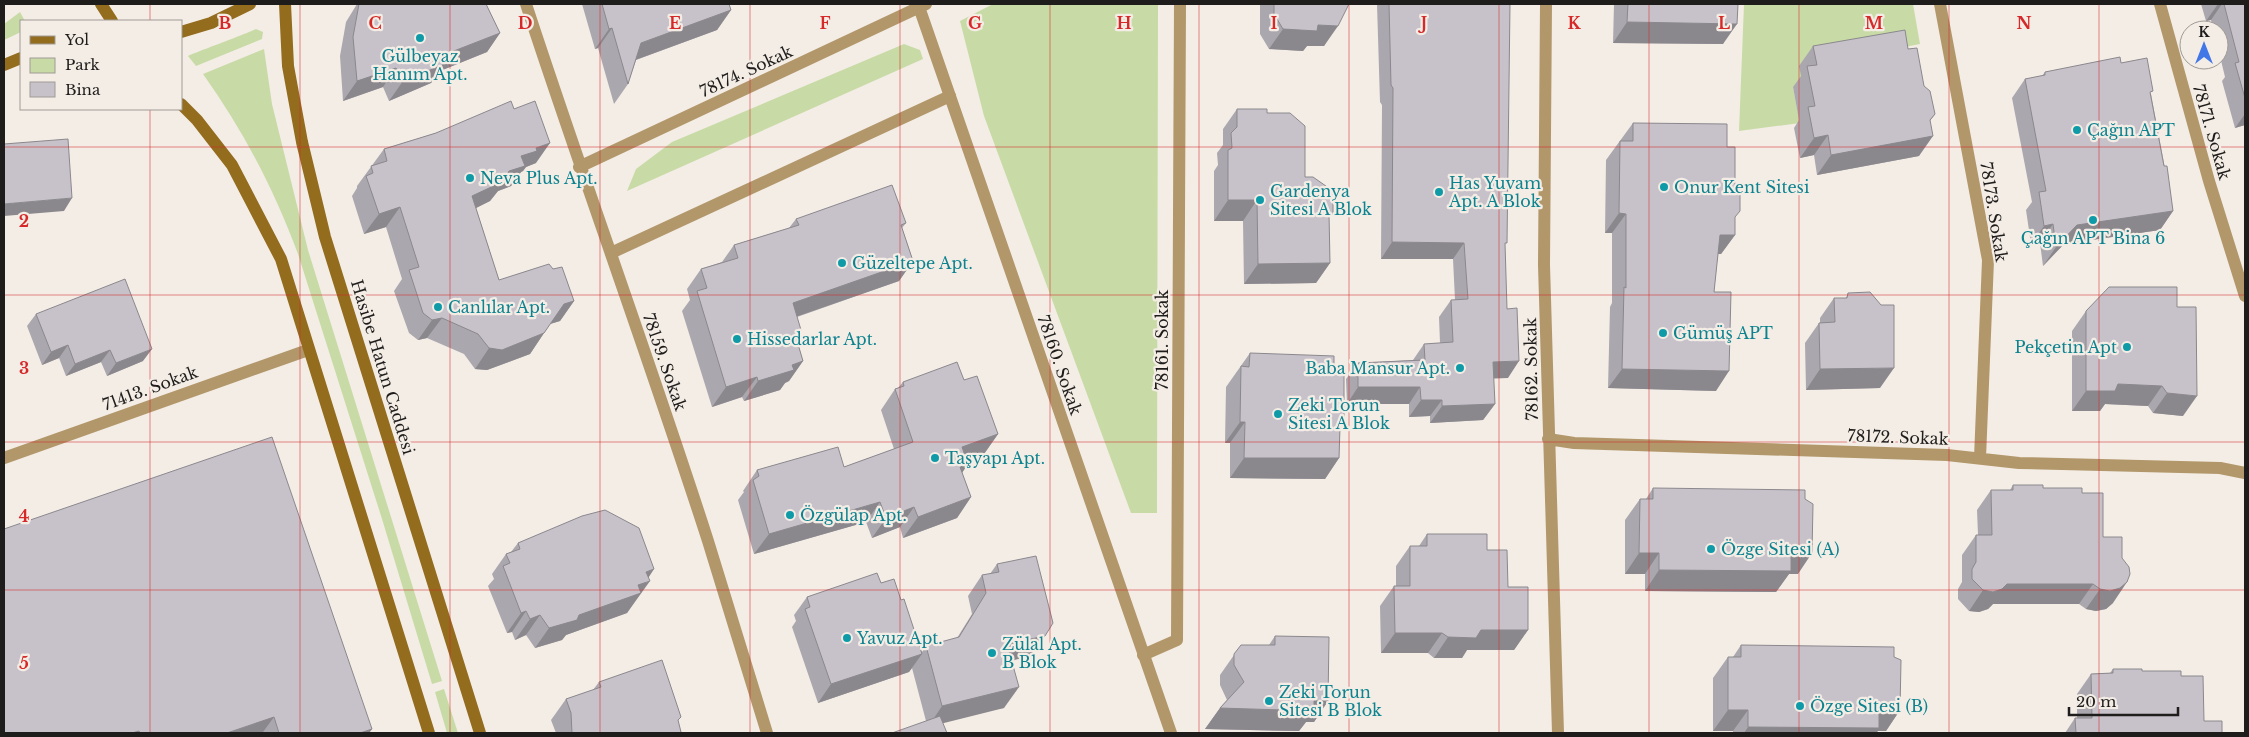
<svg xmlns="http://www.w3.org/2000/svg" width="2249" height="737" viewBox="0 0 2249 737" font-family="'Libre Baskerville',serif">
	<rect width="100%" height="100%" fill="#f4ede6"/>
	<!-- green -->
	<path fill="#c8dba6" d="M993,4H1158L1157,513H1131L984,116L960,21Z
		M1744,4H1913L1920,44L1890,50L1793,87L1800,123L1739,131Z
		M20,12L25,21H21V32L4,40V24Z
		M256,29L263,32L262,39L196,66L188,56C191,54 246,34 256,29Z
		M904,44L920,50L923,59L627,191L636,169L672,142Z
		M264,49L272,104L308,250L442,681L432,684L382,519L298,254C274,189 243,130 203,74Z
		M444,689L458,733H447L435,692Z"/>
	<g fill="none" stroke-linecap="round" stroke-linejoin="round">
		<!-- service -->
		<path stroke="#b2976a" stroke-width="12" d="M611,253L950,96"/>
		<!-- minor -->
		<path stroke="#b2976a" stroke-width="12" d="M526,4C585,184 650,361 708,541C728,605 747,669 767,733
			M1546,4L1544,265L1558,733
			M1940,4L1988,260L1980,458
			M2160,4L2209,181L2245,296
			M919,7L1171,733
			M579,167L926,4
			M1548,439L1574,443L1947,455L2019,463L2220,468L2245,473
			M4,458L308,350
			M1143,655L1177,640L1180,4"/>
		<!-- secondary -->
		<path stroke="#936c1e" stroke-width="12" d="M101,4L112,21
			M285,4L288,66L302,142L325,237L480,733
			M181,32L211,23L250,4
			M4,65L21,58
			M181,104L197,120L232,165L281,259L429,733"/>
	</g>
	<!-- wall -->
	<path fill="#aba7ae" d="M357,4H486L500,33L487,52L440,71L431,83L389,101L383,87L343,101L340,56L346,22Z
		M582,4H729L731,10L717,30L636,60L628,84L614,104L598,48L595,49Z
		M1260,4H1349L1324,46H1307L1303,51L1269,49L1260,34Z
		M1377,4H1510L1505,247L1508,378H1493L1495,404L1483,420L1430,423V416L1409,417V404H1347L1346,379L1358,363L1413,360L1424,344L1440,343L1439,317L1451,300H1455L1453,259H1381L1382,105L1380,102Z
		M1614,4H1738L1723,44L1613,43Z
		M2201,4H2245V125L2235,128L2222,81L2225,77L2219,52V30H2213L2211,20L2206,21Z
		M1813,46L1908,49L1930,121L1919,156L1817,175L1814,155L1800,158L1794,128L1799,120L1793,87L1801,76L1799,66Z
		M2121,63L2151,94L2173,211L2160,230L2064,244L2043,266L2040,243L2031,244L2026,210L2032,202L2012,98L2025,79L2042,76L2045,72Z
		M514,109L536,163L526,167L523,171L521,172L511,186L498,191L490,201L476,208L499,280L574,301L560,321L550,324L530,354L487,370L475,369L464,354L427,338L418,340L409,333L394,291L402,279L386,227L364,234L352,196L357,188V186L384,149Z
		M1237,109L1267,113L1329,219L1330,263L1316,283L1244,284L1243,221H1214V171L1218,165L1217,153L1223,145V129Z
		M1633,123L1727,147L1735,188V235L1721,254H1718L1714,292L1716,391L1608,388L1610,307L1612,303V233H1605L1606,160Z
		M796,219L906,223L902,228L913,261L899,281L797,317L796,337L803,361L789,381L785,383L780,390L744,401L742,397L712,407L682,311L690,300L687,289L701,269L722,262L734,245L789,228Z
		M1848,293L1880,388L1806,390L1805,343L1819,323H1820V318L1834,298H1846Z
		M2177,307L2183,416L2153,413L2148,406L2105,404L2100,411H2072V331L2086,311Z
		M36,314L143,361L107,376L101,362L66,376L59,358L42,365L27,326Z
		M1250,353L1334,368L1340,427L1339,458L1325,479L1230,478V443H1225L1226,387Z
		M964,380L998,434L984,454L967,460L968,464L962,473L971,497L957,518L903,538L900,527L872,538L866,522L754,554L738,500L744,492L743,491L757,470L844,467L894,449L881,410L895,389L898,388L903,382Z
		M2013,485L2043,488L2082,493L2103,537L2113,603L2106,609L2096,611L2086,609L2079,604H1993L1988,609L1979,612L1969,611L1958,599V589L1962,582V555L1976,535H1978L1977,510L1991,490H2010Z
		M1653,488L1798,574H1789L1776,592L1645,591V574H1625V520L1640,499H1646Z
		M4,529L372,729L369,733H263V732L261,733H4Z
		M1427,534L1487,550L1508,587L1528,630L1514,650H1467L1462,658H1434L1428,653H1381L1380,606L1394,586H1396V566L1410,546H1419Z
		M518,543L648,578L635,601L627,613L566,635L562,640L535,648L526,635L515,640L512,632L507,633L488,586L494,579L492,574L506,554L511,552Z
		M997,564L1045,636L1030,656L1011,661L1004,708L926,721L912,668L909,672L818,703L792,627L796,621L794,615L807,597L881,583L901,600L922,652L926,646L957,638L972,614L968,596L982,575L990,574Z
		M1275,636L1328,701L1314,722H1306L1299,731L1205,729L1220,708L1227,700L1220,685V675L1241,645H1269Z
		M1741,645L1894,657L1900,710L1886,731H1878L1876,733H1733V731H1713V678L1728,657H1733Z
		M2113,669L2142,671L2181,676L2204,721L2222,733H2065L2075,718H2077V694L2091,674L2110,673Z
		M599,682L678,721L681,732V733H556L551,720L566,699L593,690Z"/>
	<!-- shaded-wall -->
	<path fill="#8b888d" d="M2218,4H2222L2211,20L2206,21Z
		M731,10L717,30L627,63L641,43Z
		M1627,22L1737,24L1723,44L1613,43Z
		M1318,25L1338,26L1324,46H1307L1303,51L1269,49L1283,29Z
		M612,28L598,48L595,49L609,29Z
		M500,33L487,52L440,71L431,83L389,101L403,81L441,56Z
		M396,68L383,87L343,101L357,81Z
		M1935,114L1920,134L1933,136L1919,156L1817,175L1831,155Z
		M2245,114V125L2235,128Z
		M1828,135L1814,155L1800,158L1814,138Z
		M550,143L536,163L526,167L523,171L521,172L511,186L498,191L490,201L458,217L472,196L509,171L521,156L536,148Z
		M72,198L64,211L4,216V204Z
		M1228,200H1257L1243,221H1214Z
		M400,207L386,227L364,234L379,214Z
		M2173,211L2160,230L2064,244L2043,266L2056,247L2077,225Z
		M1619,213L1626,214L1612,233H1605Z
		M2053,224L2040,243L2031,244L2044,226Z
		M1720,235H1735L1721,254H1706Z
		M1392,242L1464,243L1453,259H1381Z
		M913,261L899,281L778,323L793,303Z
		M1330,263L1316,283L1244,284L1258,264Z
		M574,301L560,321L550,324L564,304Z
		M442,318L427,338L418,340L432,320Z
		M544,333L530,354L487,370L475,369L489,348Z
		M68,345L59,358L42,365L51,352Z
		M152,349L143,361L107,376L116,363Z
		M110,350L101,362L66,376L75,364Z
		M803,361L789,381L785,383L780,390L744,401L758,381L792,365Z
		M1519,361L1508,378L1481,379L1493,362Z
		M1894,368L1880,388L1806,390L1820,369Z
		M1622,369L1729,371L1716,391L1608,388Z
		M757,377L742,397L712,407L726,387Z
		M2118,384L2162,386L2148,406L2105,404L2100,411H2072L2086,391Z
		M1358,387H1420L1409,404H1347Z
		M2167,393L2197,396L2183,416L2153,413Z
		M1421,400H1442L1430,416L1409,417Z
		M1495,404L1483,420L1430,423L1442,406Z
		M1240,422H1245L1230,443H1225Z
		M998,434L984,454L948,468L962,447Z
		M1244,458H1339L1325,479L1230,478Z
		M968,464L954,484L960,467Z
		M971,497L957,518L903,538L918,517Z
		M880,502L866,522L754,554L769,534Z
		M914,507L900,527L872,538L886,518Z
		M1639,553H1659L1645,574H1625Z
		M1791,553H1812L1798,574H1789L1776,592L1645,591L1659,570Z
		M654,569L645,583L650,581L627,613L566,635L562,640L535,648L549,628L579,615L646,572Z
		M2127,582L2113,603L2106,609L2096,611L2086,609L2100,589Z
		M2007,584H2093L2079,604H1993L1988,609L1979,612L1969,611L1983,590Z
		M526,611L512,632L507,633L521,613Z
		M540,615L526,635L515,640L530,619Z
		M1481,630H1528L1514,650H1467L1462,658H1434L1448,637Z
		M1395,633H1442L1428,653H1381Z
		M1045,636L1030,656L992,665L1007,644Z
		M922,654L909,672L818,703L831,684Z
		M1019,687L1004,708L928,727L942,706Z
		M1314,701H1328L1314,722H1306L1299,731L1205,729L1220,708Z
		M1728,710H1748L1733,731H1713Z
		M1879,710H1900L1886,731H1878L1876,733H1744L1748,727Z
		M274,717L263,732L261,733H227Z
		M372,729L369,733H360Z"/>
	<!-- building -->
	<path fill="#c7c2ca" stroke="#8b888d" d="M359,4H486L500,33L441,56L445,64L403,81L396,68L357,81L353,37Z
		M602,4H729L731,10L641,43L628,84L612,28L609,29Z
		M1274,4H1349L1338,26L1318,25L1317,31L1283,29L1274,14Z
		M1389,4H1510L1507,243H1505L1507,309L1517,308L1519,361L1493,362L1495,404L1442,406V400H1421L1420,387H1358V363L1425,360L1424,344L1453,342L1451,300L1468,299L1464,243L1392,242L1393,88L1391,85Z
		M1628,4H1738L1737,24L1627,22Z
		M2224,4H2245V98L2235,63L2239,62Z
		M1905,30L1908,49L1917,48L1924,86L1930,91L1935,114L1930,120L1933,136L1831,155L1828,135L1814,138L1808,107L1815,106L1807,66L1817,65L1813,46Z
		M2120,57L2121,63L2147,58L2153,91L2150,92L2164,166H2167L2173,211L2077,225L2056,247L2053,224L2044,226L2039,192L2046,191L2025,79L2045,75V72Z
		M511,101L514,109L535,101L550,143L536,148L537,151L521,156L525,166L509,171L504,181L472,196L499,280L549,264L553,269L562,267L574,301L564,304L544,333L502,350L489,348L478,334L442,318L432,320L423,313L409,270L419,267L400,207L379,214L366,176L373,173L371,166L387,161L384,149L436,133Z
		M1237,109H1267V113H1290L1305,126V177H1313L1333,191V214H1329L1330,263L1258,264L1257,200H1228V150L1232,148L1231,133L1237,127Z
		M1633,123L1727,124V147H1735V188H1740V211L1735,217V235H1720L1714,292H1731L1729,371L1622,369L1624,287L1626,288V214L1619,213L1620,141H1633Z
		M68,139L72,198L4,204V144Z
		M892,185L906,223L901,225L913,261L793,303L801,330L795,334L803,361L792,365L794,370L758,381L757,377L726,387L697,291L707,288L701,269L738,258L734,245L799,225L796,219Z
		M125,279L152,349L116,363L110,350L75,364L68,345L51,352L36,314Z
		M2109,287H2177V307H2196L2197,396L2167,393L2162,386L2118,384L2115,391H2086V311Z
		M1870,292L1881,305H1894V368L1820,369L1819,323L1835,322L1834,298H1847L1848,293Z
		M1250,353L1334,356V368H1344V418L1340,427L1339,458H1244L1245,422H1240L1241,366L1249,367Z
		M957,362L964,380L977,376L998,434L962,447L968,464L960,467L971,497L918,517L914,507L886,518L880,502L769,534L753,480L759,476L757,470L838,447L844,467L913,442L895,389L904,386L903,382Z
		M272,437L372,729L360,733H279L274,717L227,733H140L139,731L132,733H4V529Z
		M2013,485H2043V488H2082V493H2103V537H2122V558L2129,567L2130,574L2127,582L2120,588L2110,591L2100,589L2093,584H2007L2002,589L1993,592L1983,590L1972,579V569L1976,562V535H1992L1991,490H2013Z
		M1653,488L1805,490V499L1813,504L1812,553H1791V571L1659,570V553H1639L1640,499H1653Z
		M605,510L639,528L654,569L646,572L650,581L638,585L641,593L579,615L577,620L549,628L540,615L530,619L526,611L521,613L503,566L510,563L506,554L520,549L518,543L582,516Z
		M1427,534H1487V550H1507L1508,587H1528V630H1481L1476,638L1448,637L1442,633H1395L1394,586H1410V546H1427Z
		M1036,556L1053,623L1045,636L1007,644L1019,687L942,706L926,646L959,637L986,593L982,575L999,572L997,564Z
		M877,573L881,583L894,579L901,600L904,599L922,654L831,684L805,609L810,607L807,597Z
		M1275,636L1329,637L1328,701H1314V711L1220,708L1244,682L1234,665V654L1241,645H1275Z
		M1741,645L1894,647V657L1901,660L1900,710H1879V728L1748,727V710H1728V657H1741Z
		M662,660L681,717L678,720L681,732L678,733H572L571,713L566,699L601,687L599,682Z
		M2113,669H2142V671H2181V676H2203L2204,721H2222V733H2076L2075,718H2092L2091,674L2113,673Z
		M940,716L947,733H892Z"/>
	<!-- grid -->
	<path fill="none" stroke="#d62828" stroke-width="1" stroke-opacity="0.55" d="M150,4V21M300,4V733M450,4V733M600,4V733M750,4V733M900,4V733M1050,4V733M1199,4V733M1349,4V733M1499,4V733M1649,4V733M1799,4V733M1949,4V733M2099,4V733M150,109V733M4,147H2245M4,295H2245M4,442H2245M4,590H2245"/>
	<!-- markers -->
	<g fill="#0f9aa8" stroke="#f4ede6" stroke-width="2">
		<circle cx="420" cy="38" r="5"/>
		<circle cx="2077" cy="130" r="5"/>
		<circle cx="470" cy="178" r="5"/>
		<circle cx="1664" cy="187" r="5"/>
		<circle cx="1439" cy="192" r="5"/>
		<circle cx="1260" cy="200" r="5"/>
		<circle cx="2093" cy="220" r="5"/>
		<circle cx="842" cy="263" r="5"/>
		<circle cx="438" cy="307" r="5"/>
		<circle cx="1663" cy="333" r="5"/>
		<circle cx="737" cy="339" r="5"/>
		<circle cx="2127" cy="347" r="5"/>
		<circle cx="1460" cy="368" r="5"/>
		<circle cx="1278" cy="414" r="5"/>
		<circle cx="935" cy="458" r="5"/>
		<circle cx="790" cy="515" r="5"/>
		<circle cx="1711" cy="549" r="5"/>
		<circle cx="847" cy="638" r="5"/>
		<circle cx="992" cy="653" r="5"/>
		<circle cx="1269" cy="701" r="5"/>
		<circle cx="1800" cy="706" r="5"/>
	</g>
	<g text-anchor="middle" dominant-baseline="central" stroke-width="4.5" stroke-linejoin="round" paint-order="stroke">
		<!-- culture labels -->
		<g font-size="16" fill="#0d838f" stroke="#f4ede6" text-anchor="start">
			<text x="420" y="56" text-anchor="middle">Gülbeyaz<tspan x="420" dy="18">Hanım Apt.</tspan></text>
			<text x="2087" y="130">Çağın APT</text>
			<text x="480" y="178">Neva Plus Apt.</text>
			<text x="1449" y="183">Has Yuvam<tspan x="1449" dy="18">Apt. A Blok</tspan></text>
			<text x="1674" y="187">Onur Kent Sitesi</text>
			<text x="1270" y="191">Gardenya<tspan x="1270" dy="18">Sitesi A Blok</tspan></text>
			<text x="2093" y="238" text-anchor="middle">Çağın APT Bina 6</text>
			<text x="852" y="263">Güzeltepe Apt.</text>
			<text x="448" y="307">Canlılar Apt.</text>
			<text x="1673" y="333">Gümüş APT</text>
			<text x="747" y="339">Hissedarlar Apt.</text>
			<text x="2117" y="347" text-anchor="end">Pekçetin Apt</text>
			<text x="1450" y="368" text-anchor="end">Baba Mansur Apt.</text>
			<text x="1288" y="405">Zeki Torun<tspan x="1288" dy="18">Sitesi A Blok</tspan></text>
			<text x="945" y="458">Taşyapı Apt.</text>
			<text x="800" y="515">Özgülap Apt.</text>
			<text x="1721" y="549">Özge Sitesi (A)</text>
			<text x="857" y="638">Yavuz Apt.</text>
			<text x="1002" y="644">Zülal Apt.<tspan x="1002" dy="18">B Blok</tspan></text>
			<text x="1279" y="692">Zeki Torun<tspan x="1279" dy="18">Sitesi B Blok</tspan></text>
			<text x="1810" y="706">Özge Sitesi (B)</text>
		</g>
		<!-- street labels -->
		<g font-size="16" fill="#1f1d1b" stroke="#f4ede6">
			<text transform="translate(746 71) rotate(-25)">78174. Sokak</text>
			<text transform="translate(2212 132) rotate(74)">78171. Sokak</text>
			<text transform="translate(1994 212) rotate(81)">78173. Sokak</text>
			<text transform="translate(1162 340) rotate(-90)">78161. Sokak</text>
			<text transform="translate(665 362) rotate(71)">78159. Sokak</text>
			<text transform="translate(1060 365) rotate(71)">78160. Sokak</text>
			<text transform="translate(383 367) rotate(73)">Hasibe Hatun Caddesi</text>
			<text transform="translate(1531 369) rotate(-91)">78162. Sokak</text>
			<text transform="translate(150 388) rotate(-20)">71413. Sokak</text>
			<text transform="translate(1898 437) rotate(2)">78172. Sokak</text>
		</g>
	</g>
	<g font-size="16" text-anchor="middle" font-weight="bold" fill="#d62828" stroke="#f4ede6" stroke-width="4.5" stroke-linejoin="round" paint-order="stroke">
		<text x="225" y="29">B</text>
		<text x="375" y="29">C</text>
		<text x="525" y="29">D</text>
		<text x="675" y="29">E</text>
		<text x="825" y="29">F</text>
		<text x="975" y="29">G</text>
		<text x="1124" y="29">H</text>
		<text x="1274" y="29">I</text>
		<text x="1424" y="29">J</text>
		<text x="1574" y="29">K</text>
		<text x="1724" y="29">L</text>
		<text x="1874" y="29">M</text>
		<text x="2024" y="29">N</text>
		<text x="24" y="227">2</text>
		<text x="24" y="374">3</text>
		<text x="24" y="522">4</text>
		<text x="24" y="669">5</text>
	</g>
	<!-- border -->
	<rect width="2249" height="737" fill="none" stroke="#1f1d1b" stroke-width="10"/>
	<!-- legend -->
	<rect x="20" y="20" width="162" height="90" fill="#f4ede6" stroke="#9f9a95"/>
	<rect x="30" y="36" width="25" height="8" fill="#936c1e" stroke="#9f9a95"/>
	<text x="65" y="45" font-size="15" fill="#1f1d1b">Yol</text>
	<rect x="30" y="58" width="25" height="15" fill="#c8dba6" stroke="#9f9a95"/>
	<text x="65" y="70" font-size="15" fill="#1f1d1b">Park</text>
	<rect x="30" y="82" width="25" height="15" fill="#c7c2ca" stroke="#9f9a95"/>
	<text x="65" y="95" font-size="15" fill="#1f1d1b">Bina</text>
	<!-- north arrow -->
	<g transform="translate(2204 45)"><circle r="24" fill="#f4ede6" stroke="#9f9a95"/>
	<path d="M0-4L9 19L0 12L-9 19Z" fill="#4277e7"/>
	<text y="-8" font-size="14" font-weight="bold" text-anchor="middle" fill="#1f1d1b">K</text>
	</g>
	<!-- scale -->
	<path d="M2069 707v8h109v-8" fill="none" stroke="#1f1d1b" stroke-width="2.5"/>
	<text x="2076" y="707" font-size="15" fill="#1f1d1b" stroke="#f4ede6" stroke-width="4" paint-order="stroke">20 m</text>
</svg>
